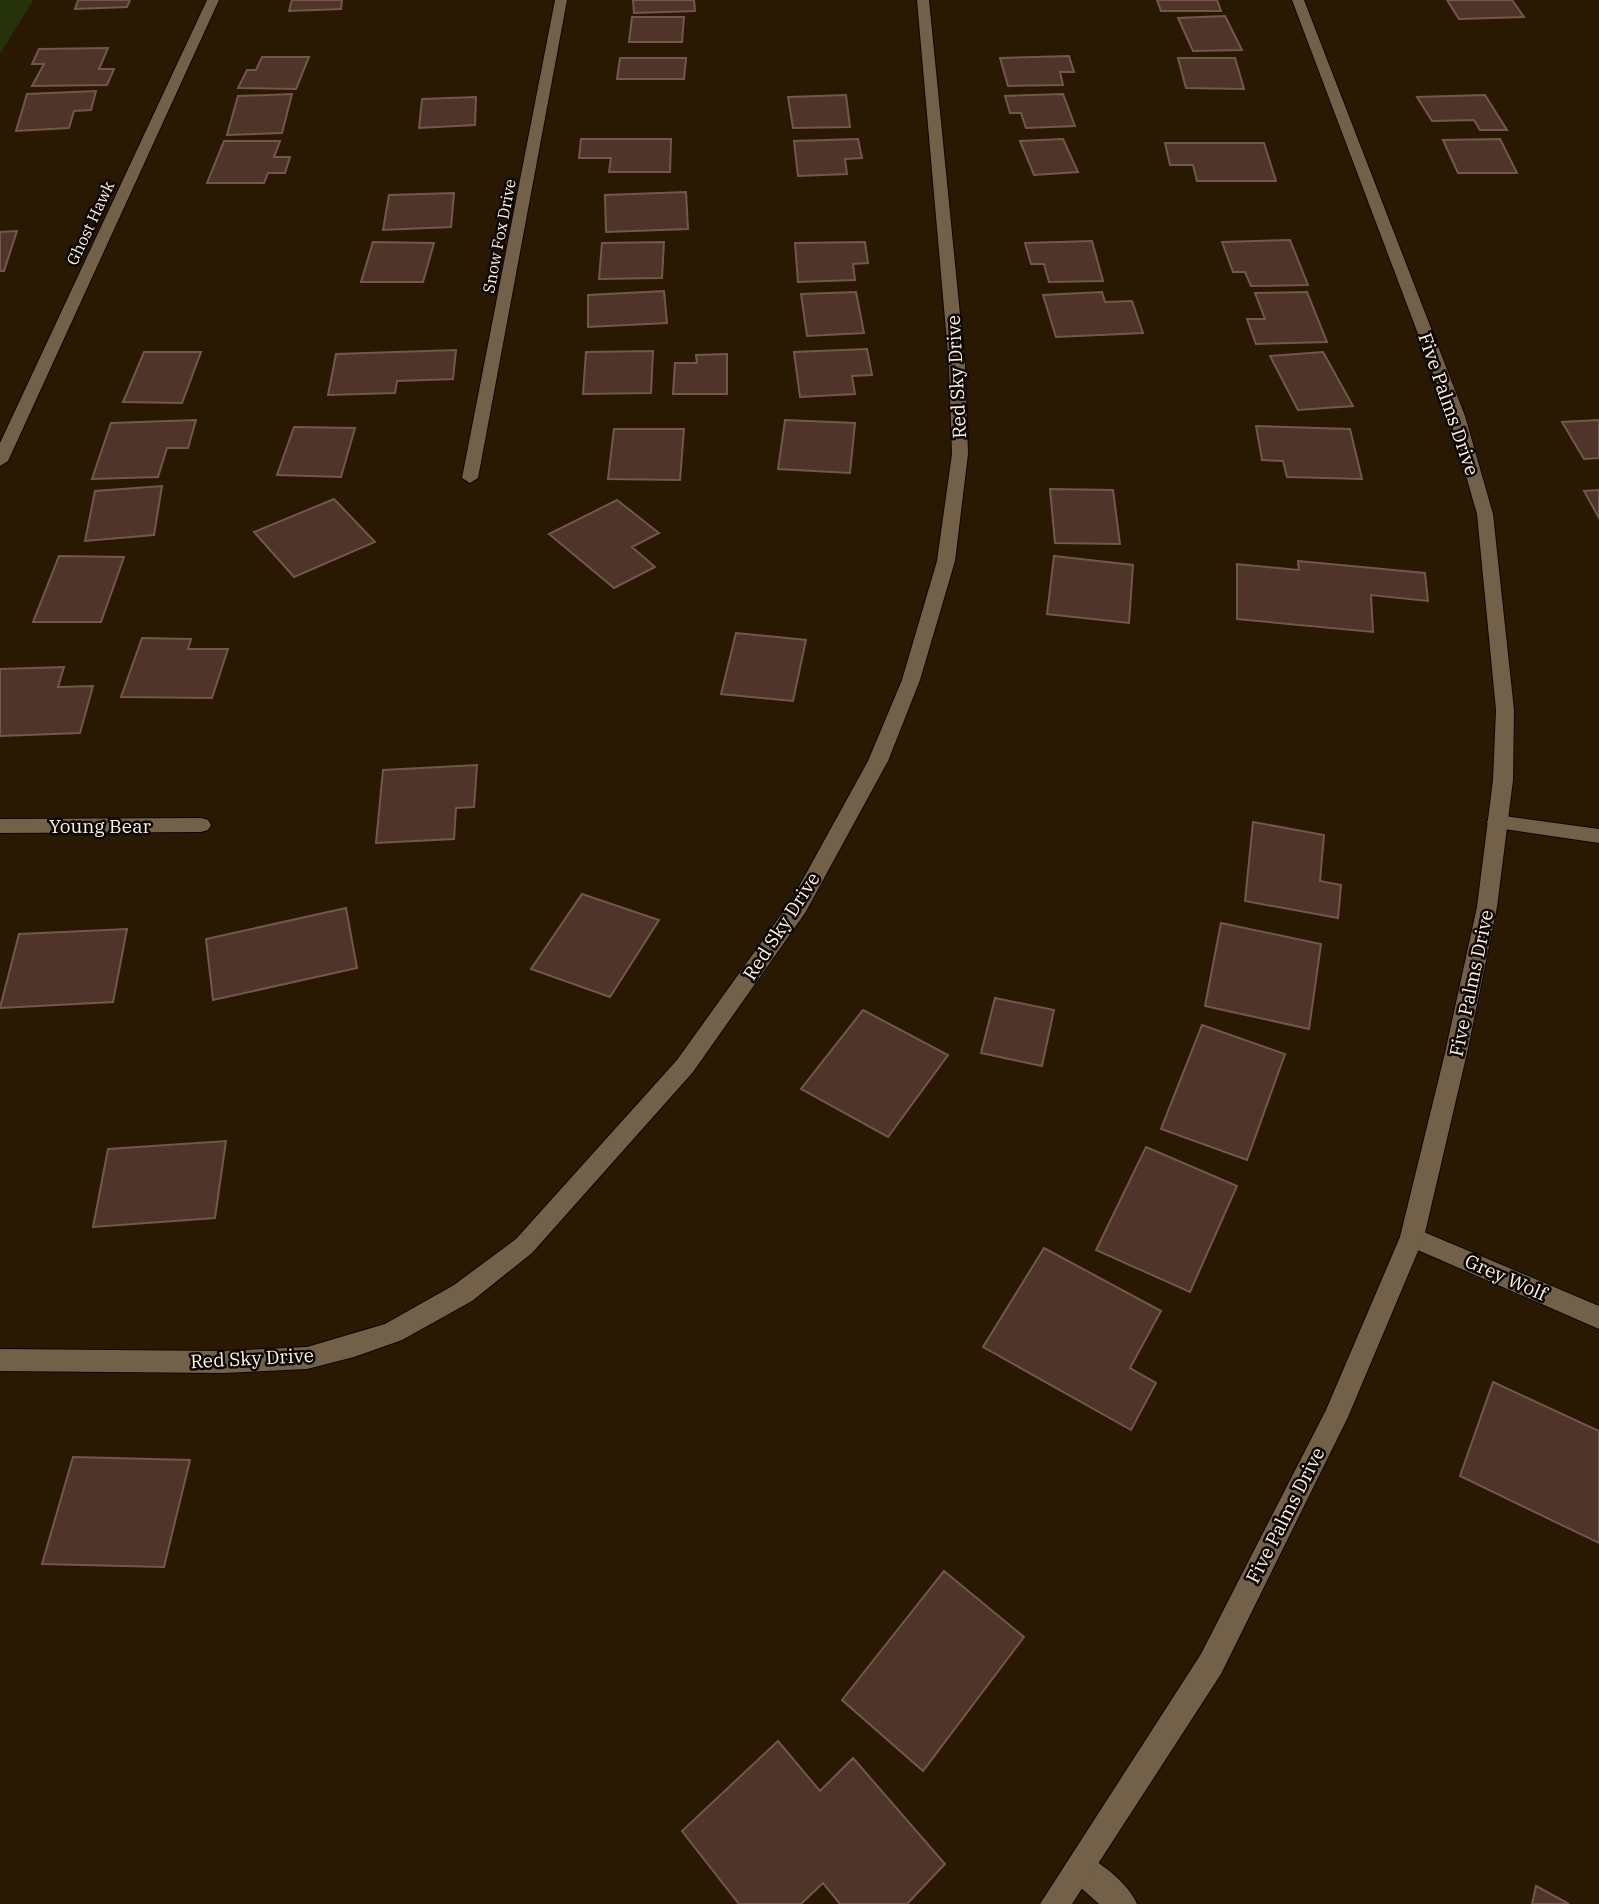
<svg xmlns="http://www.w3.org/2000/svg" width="1599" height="1904" viewBox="0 0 1599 1904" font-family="'IBM Plex Serif',serif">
	<rect width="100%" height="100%" fill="#291903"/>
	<!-- green -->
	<path fill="#26330a" d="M0,0H33L0,54Z"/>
	<!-- building -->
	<path fill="#4f342a" stroke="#74574c" stroke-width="2" d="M78,0H130L127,7L75,9Z
		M292,0H342L341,9L289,11Z
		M633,0H694L695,11L634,13Z
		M1157,0H1217L1221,11H1161Z
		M1447,0H1512L1524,17L1459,19Z
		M1225,16L1242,50L1193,51L1178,18Z
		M632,17H684L682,42H629Z
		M108,48L99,69H114L107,85L32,86L44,64H32L39,49Z
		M1069,56L1074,72H1060L1063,85L1008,86L1000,58Z
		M262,57H309L296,89L238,88L247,70H256Z
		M620,58H686L684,79H617Z
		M1178,58H1235L1244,89L1186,88Z
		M96,91L91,110L74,111L69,128L16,131L27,94Z
		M292,94L282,133L227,135L238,96Z
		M1063,94L1075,126L1026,128L1021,113H1010L1005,96Z
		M846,95L850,127L793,128L788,97Z
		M1485,95L1507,130H1480L1474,120L1432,121L1417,97Z
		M476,97L475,125L419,128L422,99Z
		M581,139H671L670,172H609L611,158H579Z
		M858,139L862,158L845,159L847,174L798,176L794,141Z
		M1063,139L1078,172L1034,175L1020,141Z
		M1500,139L1517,173H1458L1443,140Z
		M224,141H280L274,157H290L285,173H268L264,183H207Z
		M1165,143H1264L1276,181H1197L1193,165H1170Z
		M686,192L688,229L606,232L605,195Z
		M454,193L451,227L383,230L389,195Z
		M17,231L4,271H0V232Z
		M1290,240L1308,285L1251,286L1245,272H1233L1222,242Z
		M1092,241L1103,281L1049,282L1044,264H1031L1025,243Z
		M373,242L434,243L423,282H361Z
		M664,242L662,278L599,279L602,243Z
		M865,242L868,263L853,264L855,280L798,282L795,243Z
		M664,291L667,323L588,327V295Z
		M856,292L864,333L807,336L801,294Z
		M1102,292L1105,302L1132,301L1143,333L1056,337L1043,295Z
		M1307,292L1327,342L1256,344L1247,319H1265L1255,293Z
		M867,349L872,375L852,376L855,394L800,397L794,352Z
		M456,350L453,379L397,381L395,393L328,395L336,354Z
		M653,351L651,393L583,394L586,352Z
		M144,352H201L182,403L123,402Z
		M1323,352L1353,406L1298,410L1270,356Z
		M727,354V394H673L675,363H697L696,355Z
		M196,420L188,448H167L158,477L92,479L111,423Z
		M785,420L855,423L850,473L778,469Z
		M1599,420V458L1584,459L1562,422Z
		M1256,426L1350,429L1362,479L1287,477L1283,461L1262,460Z
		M294,427L355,428L341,477L277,475Z
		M614,429H684L680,480L608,479Z
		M162,486L154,535L85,541L95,491Z
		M1050,489L1113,490L1120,544L1055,543Z
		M1599,490V518L1584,491Z
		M334,499L375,542L294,577L254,532Z
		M617,500L659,533L632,547L655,567L614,588L549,534Z
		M59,556L124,557L101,622H33Z
		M1054,556L1133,565L1129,623L1047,614Z
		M1298,561L1425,573L1428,601L1371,595L1373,632L1237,619V564L1299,570Z
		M736,633L806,640L793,701L721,694Z
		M142,638L191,639L188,649H228L212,698L121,697Z
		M64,667L58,687L93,686L80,733L0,736V669Z
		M477,765L474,807L456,808L454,839L376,843L383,770Z
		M1253,822L1324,835L1320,881L1341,885L1338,918L1245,901Z
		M582,894L659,920L610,997L531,969Z
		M346,908L357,968L213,1000L206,939Z
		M1221,923L1321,944L1309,1029L1205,1006Z
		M127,929L113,1002L0,1008L19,934Z
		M995,998L1054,1010L1042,1066L981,1053Z
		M863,1010L948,1055L888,1137L801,1089Z
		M1202,1025L1285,1054L1247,1160L1161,1129Z
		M226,1141L215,1218L93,1227L108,1149Z
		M1146,1147L1237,1186L1190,1292L1096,1250Z
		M1044,1248L1161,1311L1130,1368L1156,1383L1131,1430L983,1347Z
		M1493,1382L1599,1431V1543L1460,1476Z
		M73,1457L190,1460L164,1567L42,1564Z
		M944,1571L1024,1637L923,1771L842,1700Z
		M778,1741L820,1791L853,1758L945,1864L907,1904H840L823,1883L801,1904H739L682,1831Z
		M1536,1886L1569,1904H1532Z"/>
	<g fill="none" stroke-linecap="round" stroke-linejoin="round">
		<!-- street casing -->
		<g stroke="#110400" stroke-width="2">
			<path id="street" d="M207,0H219L8,461L0,466V443Z
				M555,0H567L478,478L470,483L462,478Z
				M917,0H929L965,365L968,454L955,561L920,680L888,761L805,913L693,1072L532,1253L472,1301L402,1340L354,1357L307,1369L223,1373L0,1371V1349L223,1351L307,1347L385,1324L454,1285L516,1239L677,1060L791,901L868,761L902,680L937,561L952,454L949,365Z
				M1497,815L1599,829V843L1490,827L1487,822L1490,817Z
				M201,818L208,820L211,825L208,830L201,832L0,833V819Z
				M1412,1227L1599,1306V1329L1404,1244L1400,1237L1404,1230Z
				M1080,1853C1100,1861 1129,1884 1137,1904H1099L1070,1878L1065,1868L1070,1858Z"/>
		</g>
		<!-- secondary casing -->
		<g stroke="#110400" stroke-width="2">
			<path id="secondary" d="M1292,0H1304L1465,416L1493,514L1514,710L1513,780L1497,907L1467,1053L1424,1237L1348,1417L1221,1674L1072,1904H1040L1201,1654L1326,1410L1400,1237L1445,1053L1477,907L1493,780L1496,710L1477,514L1449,416Z"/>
		</g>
		<!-- street -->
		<use href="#street" fill="#726048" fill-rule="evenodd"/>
		<!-- secondary -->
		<use href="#secondary" fill="#726048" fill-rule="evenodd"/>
	</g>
	<g text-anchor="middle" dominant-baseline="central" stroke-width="5" stroke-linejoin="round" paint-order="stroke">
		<!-- far-street labels -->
		<g font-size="16" fill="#fef2e5" stroke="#0c0601">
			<text transform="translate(90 223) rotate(-65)">Ghost Hawk</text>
			<text transform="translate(499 236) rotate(-79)">Snow Fox Drive</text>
		</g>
		<!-- street labels -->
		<g font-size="19" fill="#fef2e5" stroke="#0c0601">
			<text transform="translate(956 377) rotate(-93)">Red Sky Drive</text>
			<text transform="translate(1449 404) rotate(71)">Five Palms Drive</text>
			<text x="100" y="826">Young Bear</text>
			<text transform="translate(781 926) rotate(-57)">Red Sky Drive</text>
			<text transform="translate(1471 983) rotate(-78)">Five Palms Drive</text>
			<text transform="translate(1506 1277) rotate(24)">Grey Wolf</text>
			<text transform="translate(252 1358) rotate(-3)">Red Sky Drive</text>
			<text transform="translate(1285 1515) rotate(-63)">Five Palms Drive</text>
		</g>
	</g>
</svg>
